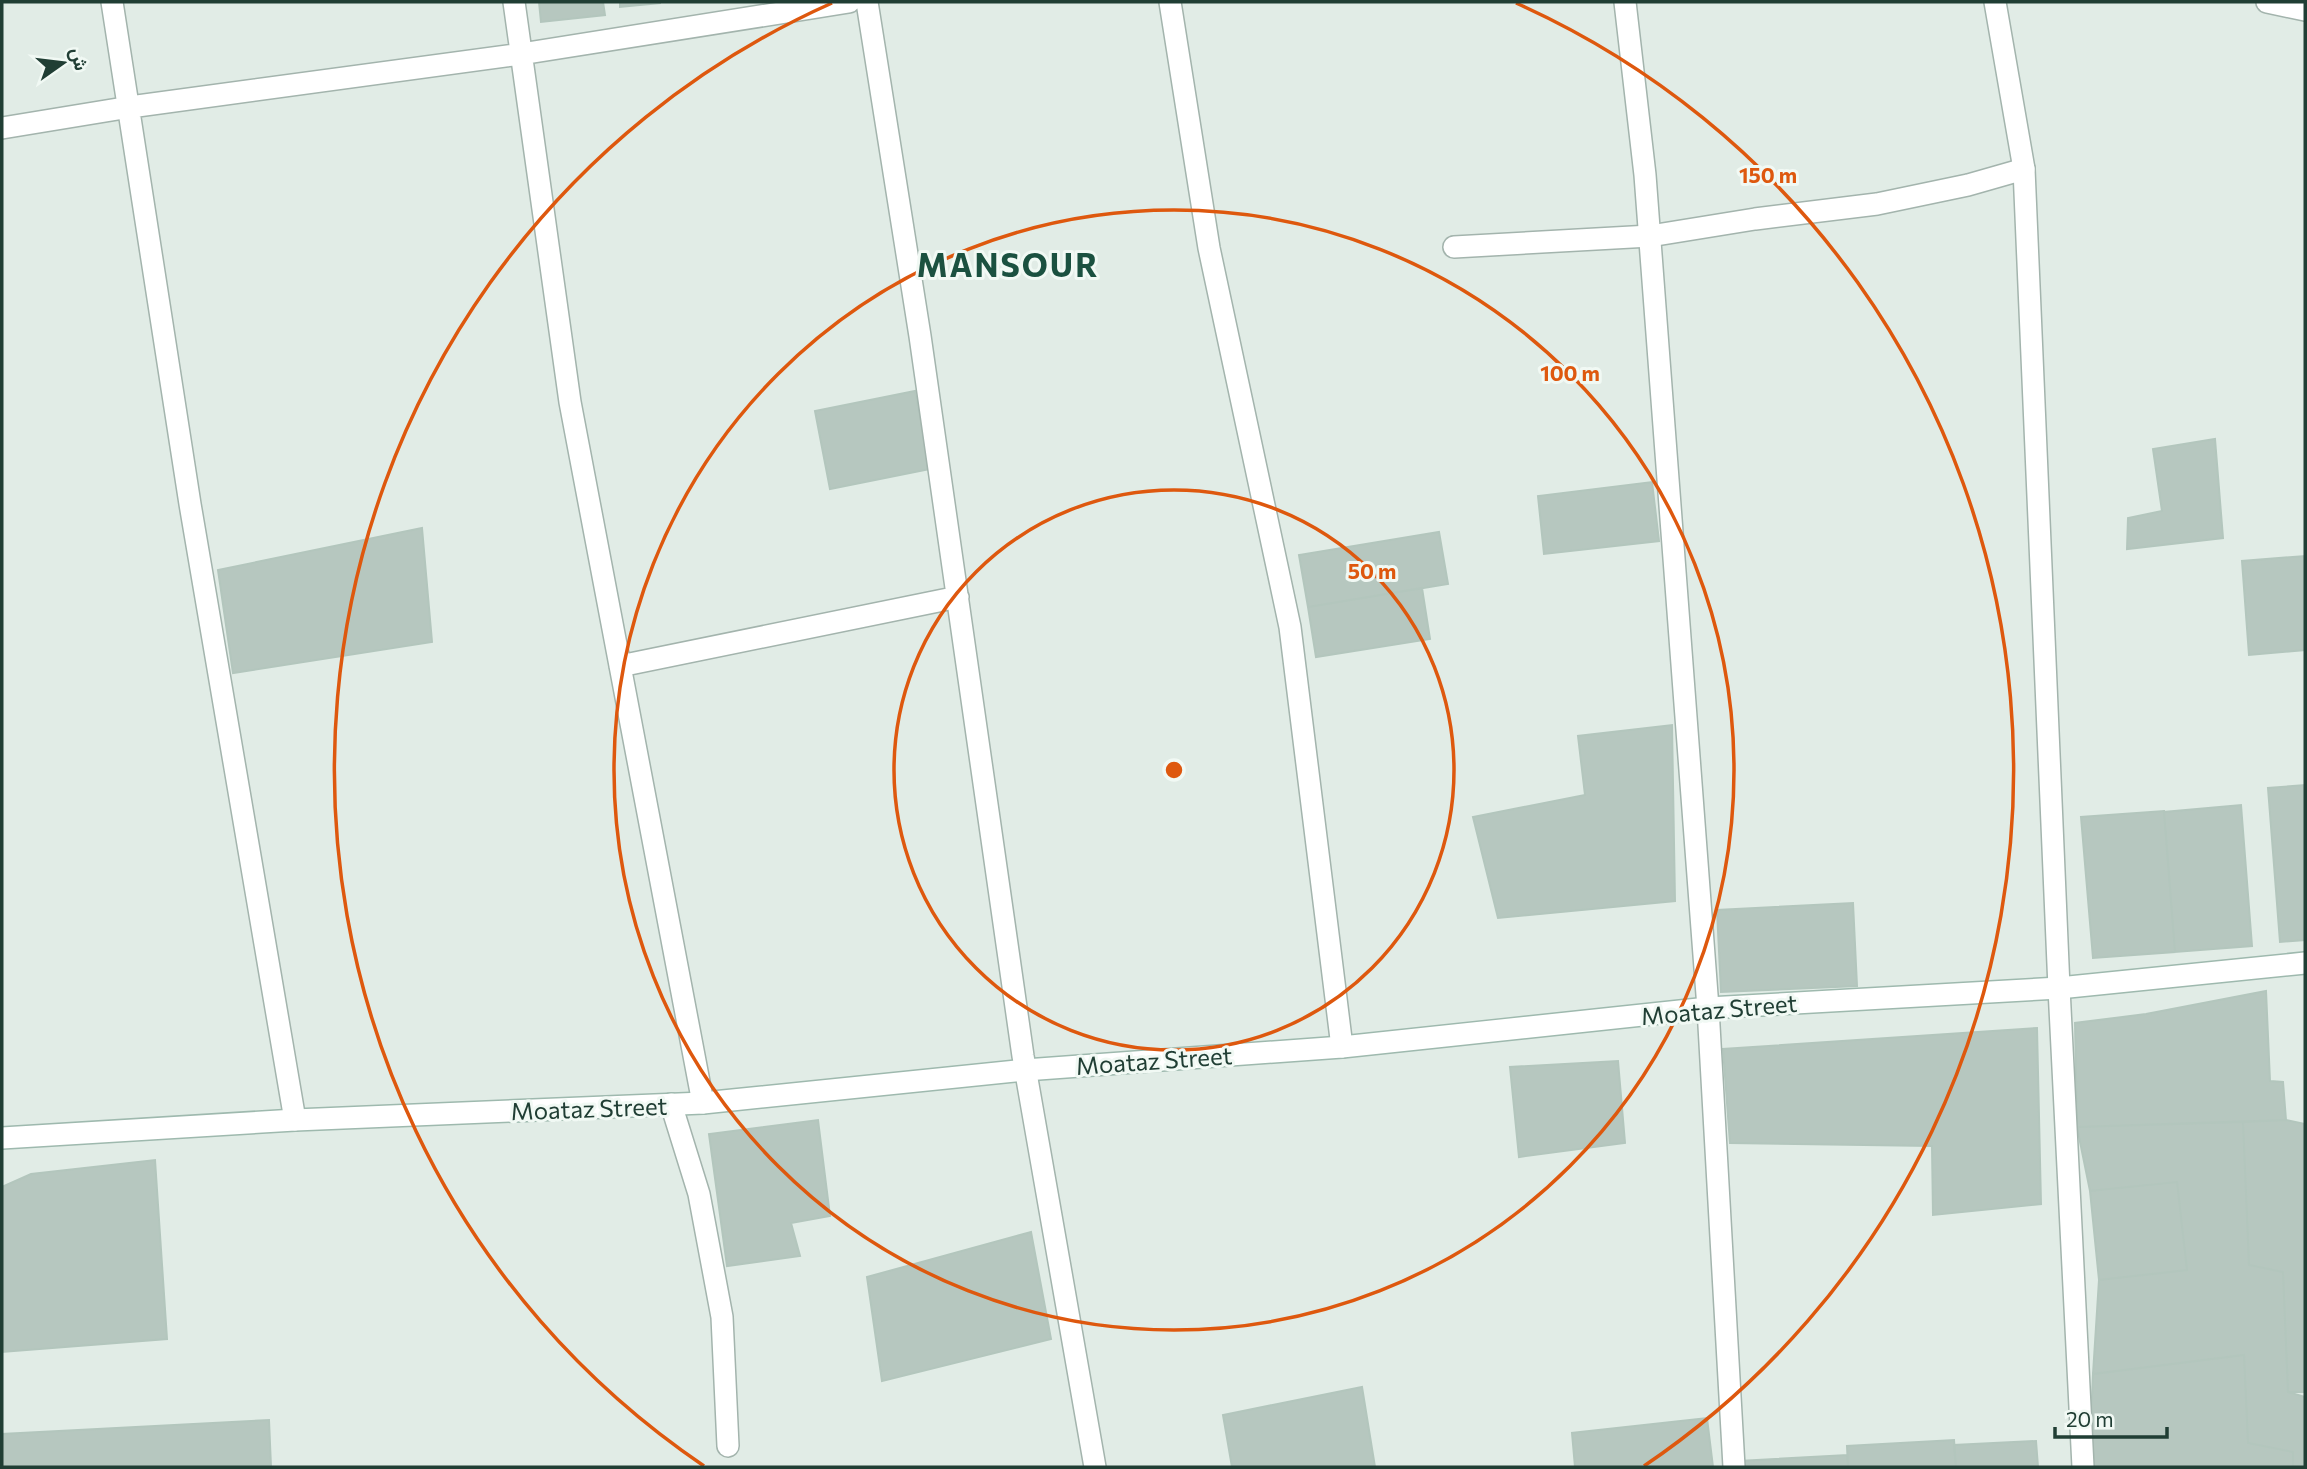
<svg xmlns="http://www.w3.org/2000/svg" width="2307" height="1469" viewBox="0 0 2307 1469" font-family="Commissioner,Vazirmatn,sans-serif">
	<rect width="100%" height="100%" fill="#e1ece6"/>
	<!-- building -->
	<path fill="#b6c7bf" stroke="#b3c6bd" stroke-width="2" d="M539,2H603L605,15L541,22Z
		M620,2H660V3L620,7Z
		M915,391L930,469L830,489L815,411Z
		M2215,439L2223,538L2127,549L2128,518L2162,511L2153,449Z
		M1652,482L1659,541L1544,554L1538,496Z
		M422,528L432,642L233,673L218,570Z
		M1439,532L1448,584L1308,607L1299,555Z
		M2305,556V650L2249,655L2242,561Z
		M1422,588L1430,639L1316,657L1308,607Z
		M1672,725L1675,901L1498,918L1473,817L1585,795L1578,736Z
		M2305,785V940L2280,942L2268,788Z
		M2241,805L2252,946L2175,952L2164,812Z
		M2164,811L2175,952L2093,958L2081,817Z
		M1853,903L1857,986L1721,992L1717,910Z
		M2266,991L2270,1081L2283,1082L2286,1120L2077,1127L2075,1023L2146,1014Z
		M2037,1028L2041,1204L1933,1215L1932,1146L1730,1143L1723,1049Z
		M1618,1061L1625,1143L1519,1157L1510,1067Z
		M818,1120L830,1216L791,1223L800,1256L727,1266L709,1134Z
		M2286,1120L2305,1124V1392H2288L2283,1272L2249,1265L2243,1122Z
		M2243,1122L2249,1265L2283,1272L2288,1392L2305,1397V1467H2293V1452L2248,1443L2244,1355L2093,1374L2099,1280L2187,1270L2177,1182L2090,1191L2077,1127Z
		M155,1160L167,1339L2,1352V1187L31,1174Z
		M2177,1182L2187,1270L2099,1280L2090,1191Z
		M1031,1232L1051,1339L882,1381L867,1277Z
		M2244,1355L2248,1443L2293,1452V1467H2089L2093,1374Z
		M1362,1387L1375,1467H1232L1223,1415Z
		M1707,1418L1713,1467H1575L1572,1433Z
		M269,1420L271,1467H2V1434Z
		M1954,1440L1956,1467H1848L1847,1446Z
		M2036,1441L2038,1467H1956L1954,1445Z
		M1847,1455L1848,1467H1739V1461Z"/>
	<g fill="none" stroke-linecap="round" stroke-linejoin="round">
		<!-- lane casing -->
		<g stroke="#a3b4ad" stroke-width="24">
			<path id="lane" d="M1454,247L1650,236L1755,219L1877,204L1968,185L2024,169
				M671,1104L699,1194L722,1317L728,1446"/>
		</g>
		<!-- street casing -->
		<g stroke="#a3b4ad" stroke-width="24">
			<path id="street" d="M112,2L190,504L295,1120
				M514,2L570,402L703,1103
				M867,2L920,336L1023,1056L1095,1467
				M1170,2L1209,248L1290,627L1342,1047
				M1625,2L1645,175L1708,1008L1734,1467
				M1995,2L2024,169L2059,988L2083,1467
				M2267,2L2305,10
				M2,128L130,107L521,54L849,2
				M620,666L958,597"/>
		</g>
		<!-- secondary casing -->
		<g stroke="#9eb9ae" stroke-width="24">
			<path id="secondary" d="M2,1138L295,1120L703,1103L1025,1070L1342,1047L1708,1008L2059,988L2305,963"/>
		</g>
		<!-- lane -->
		<use href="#lane" stroke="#fff" stroke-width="21"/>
		<!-- street -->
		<use href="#street" stroke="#fff" stroke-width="21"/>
		<!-- secondary -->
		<use href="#secondary" stroke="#fff" stroke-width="21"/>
	</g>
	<!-- distance rings -->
	<g fill="none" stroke="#de580e" stroke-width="3.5">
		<circle cx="1174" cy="770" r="280"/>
		<circle cx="1174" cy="770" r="560"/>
		<path d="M704 1466A840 840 0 0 1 832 3M1516 3A840 840 0 0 1 1644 1466"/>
	</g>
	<g text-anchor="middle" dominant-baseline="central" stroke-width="6" stroke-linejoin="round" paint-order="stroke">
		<!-- street labels -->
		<g font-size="24" fill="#203e34" stroke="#f1f9f4">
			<text transform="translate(1719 1009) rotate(-5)">Moataz Street</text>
			<text transform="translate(1154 1060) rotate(-4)">Moataz Street</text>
			<text transform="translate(589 1108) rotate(-2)">Moataz Street</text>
		</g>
		<!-- district labels -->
		<g font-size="32" font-weight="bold" letter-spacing="2" fill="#1b5140" stroke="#f1f9f4">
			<text x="1008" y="264">MANSOUR</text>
		</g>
	</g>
	<circle cx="1174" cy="770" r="10" fill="#de580e" stroke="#f1f9f4" stroke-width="3.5"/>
	<g font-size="21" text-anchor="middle" font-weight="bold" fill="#de580e" stroke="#f1f9f4" stroke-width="6" stroke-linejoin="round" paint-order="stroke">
		<text x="1768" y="183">150 m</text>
		<text x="1570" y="381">100 m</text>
		<text x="1372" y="579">50 m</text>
	</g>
	<!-- border -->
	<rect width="2307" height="1469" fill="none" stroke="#203e34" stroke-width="7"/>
	<!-- north arrow -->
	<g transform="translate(63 63) rotate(76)" stroke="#f1f9f4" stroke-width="5" paint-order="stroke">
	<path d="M0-5L12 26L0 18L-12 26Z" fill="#203e34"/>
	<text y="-10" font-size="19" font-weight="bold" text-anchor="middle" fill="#203e34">ش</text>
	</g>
	<!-- scale -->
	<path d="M2055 1427v10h112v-10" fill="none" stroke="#203e34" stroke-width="3.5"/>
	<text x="2066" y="1427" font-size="21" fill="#203e34" stroke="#f1f9f4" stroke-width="5" paint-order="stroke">20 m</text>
</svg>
